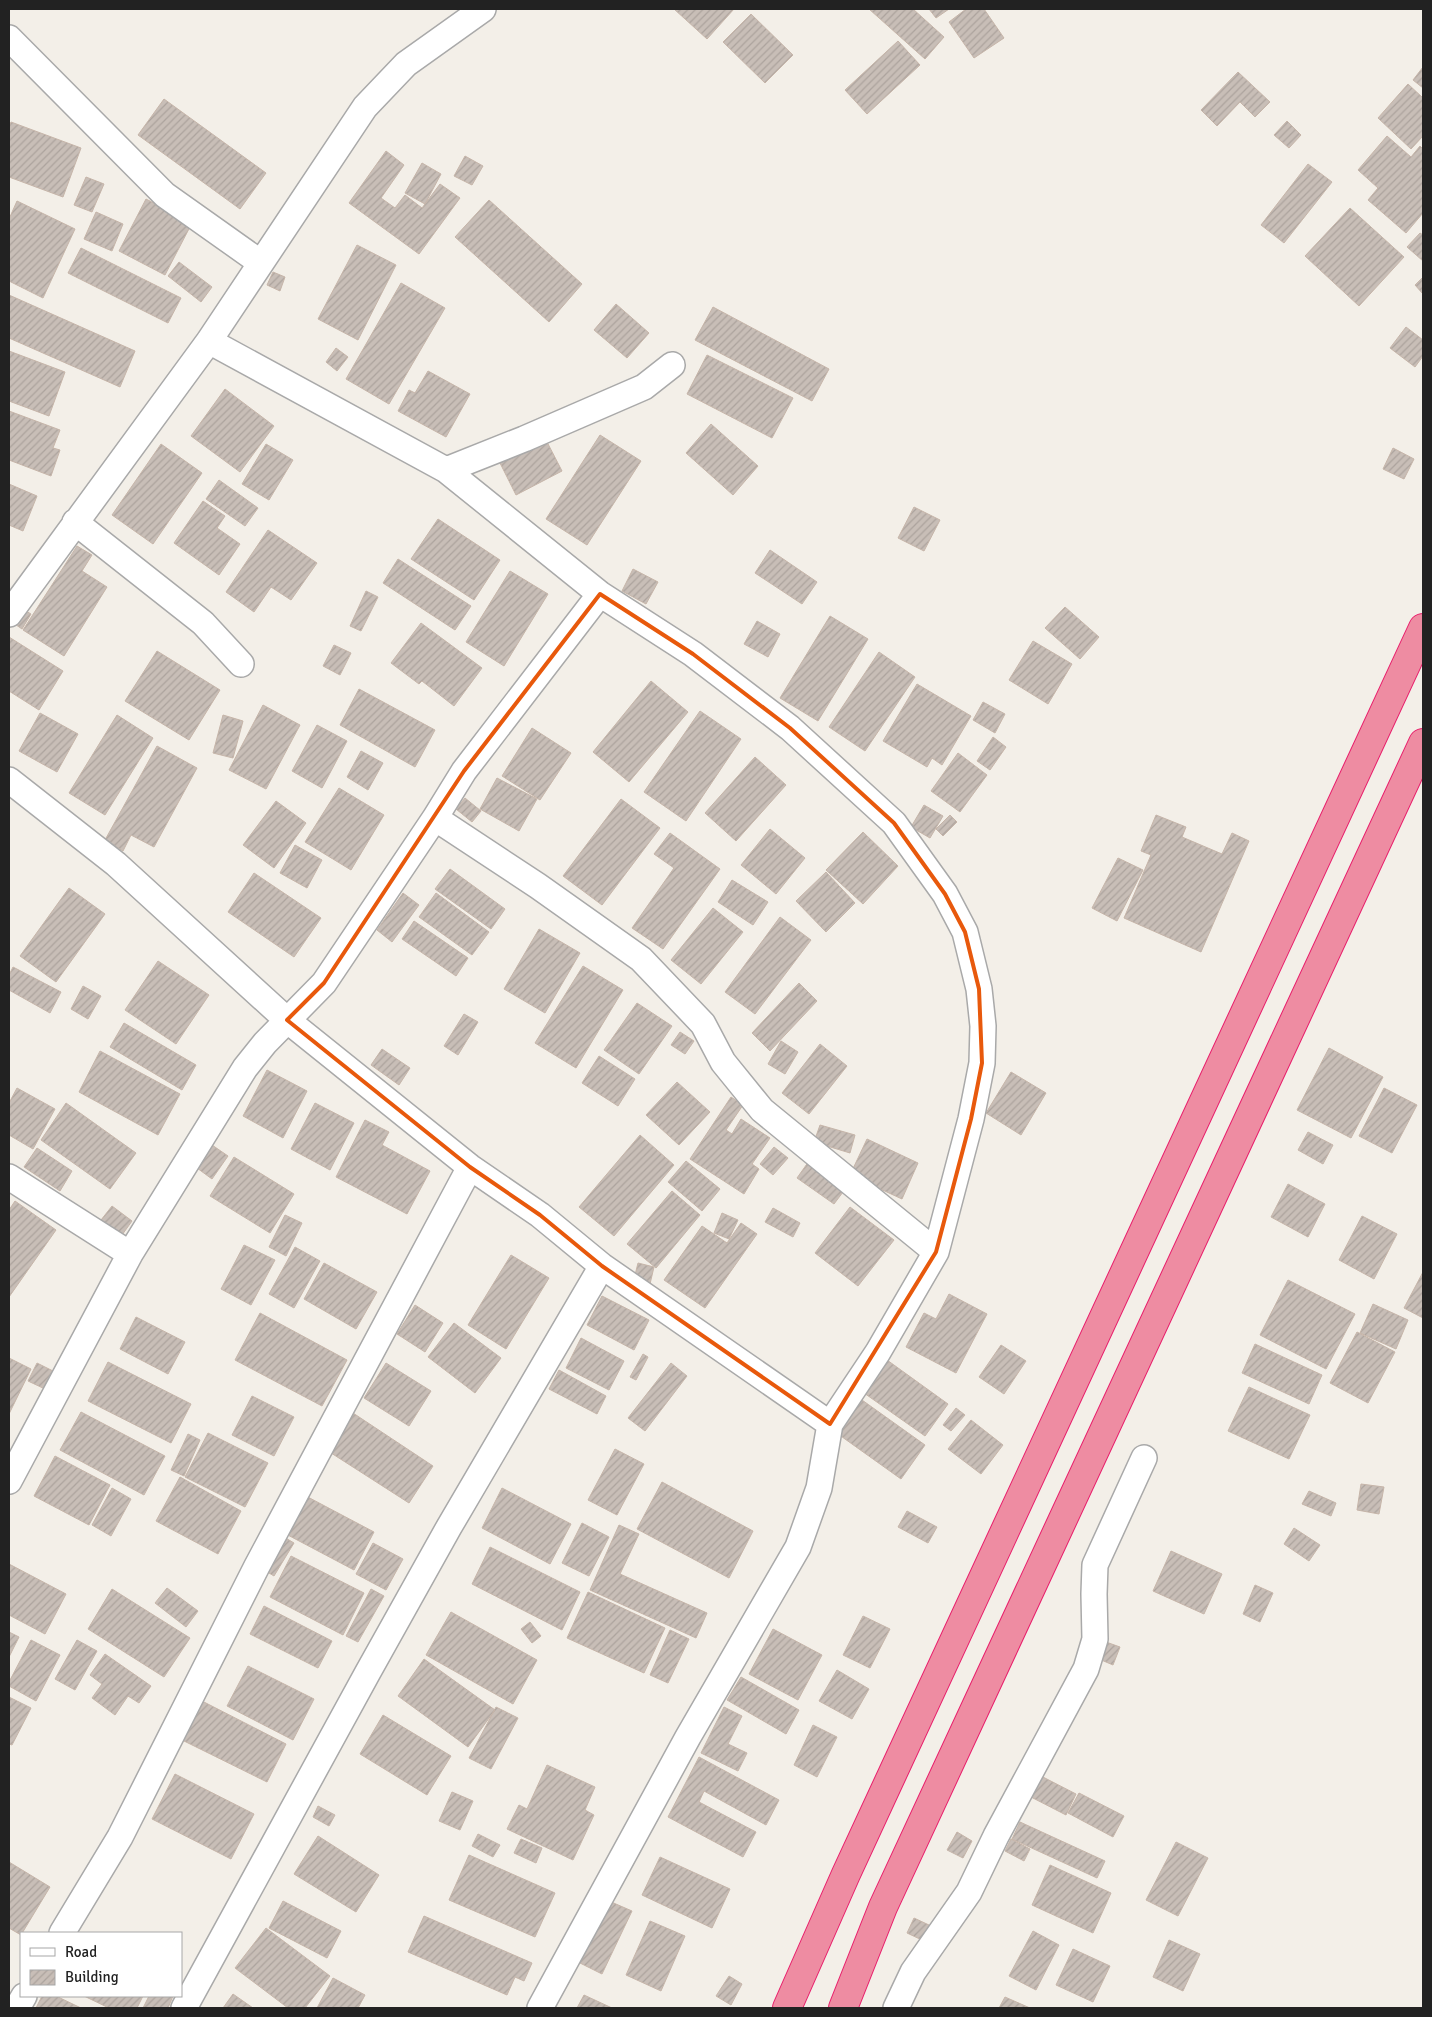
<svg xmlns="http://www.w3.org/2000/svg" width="1432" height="2017" viewBox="0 0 1432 2017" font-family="Signika,sans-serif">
	<defs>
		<pattern id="building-hatch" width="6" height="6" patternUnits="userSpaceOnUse" patternTransform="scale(1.25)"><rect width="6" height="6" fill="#c8beb7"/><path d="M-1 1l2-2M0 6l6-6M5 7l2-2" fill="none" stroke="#aca39d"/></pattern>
	</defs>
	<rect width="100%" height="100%" fill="#f3efe8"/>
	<!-- building -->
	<path fill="url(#building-hatch)" stroke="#c6b5a9" d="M674,9H734L707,39Z
		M869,9H913L944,37L925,59Z
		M929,9H949L936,18Z
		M966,9H984L1004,38L974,58L949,22Z
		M751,14L793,55L765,83L723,42Z
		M898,41L920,65L867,114L845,90Z
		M1423,67V88L1413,80Z
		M1238,72L1270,102L1255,117L1240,102L1217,126L1201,110Z
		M1408,84L1423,98V136L1411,149L1378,118Z
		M164,99L266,173L240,209L138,135Z
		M1287,121L1301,135L1289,148L1274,135Z
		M11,122L81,148L63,197L9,177V127Z
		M1387,136L1411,157L1420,146L1423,149V213L1406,233L1368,200L1378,188L1358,170Z
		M386,151L404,165L381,198L395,208L405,195L422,208L440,184L460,198L419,254L349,203Z
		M465,156L483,166L472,185L454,176Z
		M422,163L441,174L425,204L405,193Z
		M1308,164L1332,182L1284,243L1261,225Z
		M86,177L104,184L92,212L74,205Z
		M146,199L192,223L165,275L119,251Z
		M489,200L582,284L549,322L455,237Z
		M17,201L75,229L43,298L9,281V219Z
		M1350,208L1404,257L1359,306L1305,256Z
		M96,212L123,224L112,251L84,239Z
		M1420,233L1423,235V261L1407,247Z
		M357,245L396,265L358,340L318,319Z
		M81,248L181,298L168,323L68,273Z
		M179,262L212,287L201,302L168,276Z
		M273,272L285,277L280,291L267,285Z
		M1423,277V294L1415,285Z
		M401,283L445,308L389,404L346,379Z
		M9,295L135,351L120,387L9,338Z
		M616,304L649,333L627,358L594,330Z
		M713,307L829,369L812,401L695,340Z
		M1406,327L1423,340V356L1415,367L1390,348Z
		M336,348L348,357L337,371L326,362Z
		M9,351L65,372L49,416L9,401Z
		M707,355L793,398L772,438L687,394Z
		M428,371L470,394L446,437L398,411L409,390L415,393Z
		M225,389L274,426L240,472L191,436Z
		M9,411L60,430L53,448L60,450L51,476L9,460Z
		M711,424L758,466L733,495L686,453Z
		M600,435L641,461L587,545L546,519Z
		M546,440L562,471L516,495L500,463Z
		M161,444L202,473L153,544L112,515Z
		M266,444L293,460L269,500L242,484Z
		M1393,448L1414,459L1404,479L1383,469Z
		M219,480L258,508L245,526L206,499Z
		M9,484L37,496L23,531L9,525Z
		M203,501L225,516L217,528L240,544L219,575L174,543Z
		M914,507L940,520L924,551L898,538Z
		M438,519L500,560L474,600L411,559Z
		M268,530L317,563L291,600L271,587L254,612L226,592Z
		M77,546L92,555L82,571L107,587L64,656L23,630Z
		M770,550L817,582L802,604L755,573Z
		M398,559L471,606L455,630L383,583Z
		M633,569L658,582L646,604L622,591Z
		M510,571L548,594L504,666L466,642Z
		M366,591L378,597L361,631L350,626Z
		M18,606L31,614L22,629L9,620Z
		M1065,607L1099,637L1080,659L1045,628Z
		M830,616L868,639L818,721L780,698Z
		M757,621L780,634L768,657L744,644Z
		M421,623L482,668L454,706L422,681L419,684L391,663Z
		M9,637L63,671L39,710L9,691Z
		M1033,641L1072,664L1048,704L1009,680Z
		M334,645L351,653L340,675L323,666Z
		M157,651L220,690L189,740L125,701Z
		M879,652L915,677L865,751L829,727Z
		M651,681L688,712L629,782L593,752Z
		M917,684L971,716L942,765L932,758L927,767L883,741Z
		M359,689L435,730L415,767L340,725Z
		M983,702L1005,714L995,733L973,720Z
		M263,705L300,725L266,789L229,770Z
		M700,711L741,739L686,821L644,792Z
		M40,713L78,734L57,772L19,751Z
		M117,715L153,738L105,815L69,793Z
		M223,715L243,721L233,758L213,753Z
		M317,725L347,741L322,788L292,771Z
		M532,728L571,753L540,800L502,776Z
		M993,737L1006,747L990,770L977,761Z
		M157,746L197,768L154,847L131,835L123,851L105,840Z
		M361,751L383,763L368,790L347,777Z
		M958,753L987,775L960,812L931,791Z
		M755,757L786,785L736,841L705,813Z
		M497,778L537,799L519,831L480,809Z
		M339,788L384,815L351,870L305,842Z
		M465,798L481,811L472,822L456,809Z
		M621,799L660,828L602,905L563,876Z
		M276,801L306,823L274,868L243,845Z
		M924,805L943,816L930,838L911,827Z
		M950,815L957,822L943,836L936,829Z
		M1156,815L1186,827L1182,837L1222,854L1232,833L1249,841L1201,952L1124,918L1151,855L1141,851Z
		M770,829L805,858L776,894L741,865Z
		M863,832L898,866L863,904L826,870Z
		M670,833L720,869L663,949L632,928L674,868L654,854Z
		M295,845L322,860L307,888L280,873Z
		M1118,858L1143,870L1117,921L1092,908Z
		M450,869L505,909L491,929L435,889Z
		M826,872L855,903L826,932L796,901Z
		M254,873L321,918L294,957L228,912Z
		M732,880L768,902L753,925L718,902Z
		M69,888L105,914L56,982L20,956Z
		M403,893L419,905L392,942L377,930Z
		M436,893L489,932L472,955L419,917Z
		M713,908L743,932L701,984L671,960Z
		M780,917L811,940L755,1014L725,992Z
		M414,921L468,958L456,976L402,939Z
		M539,929L580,953L545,1013L504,989Z
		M158,961L209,995L176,1044L125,1010Z
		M583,966L623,990L576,1068L535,1043Z
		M13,967L61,992L50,1013L9,990V975Z
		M799,983L817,1001L770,1051L752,1033Z
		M83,986L101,996L88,1019L71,1009Z
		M637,1003L672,1026L639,1074L604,1050Z
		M464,1014L478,1022L458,1055L444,1046Z
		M124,1023L196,1065L182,1090L110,1047Z
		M680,1032L694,1041L685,1054L671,1045Z
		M781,1041L798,1052L785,1074L768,1064Z
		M820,1044L847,1066L809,1114L782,1093Z
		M1329,1048L1383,1077L1351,1138L1297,1110Z
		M382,1049L410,1068L399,1085L371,1065Z
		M100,1051L180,1094L158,1135L79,1092Z
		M599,1056L635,1079L618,1106L582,1083Z
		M267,1070L307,1091L283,1138L243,1116Z
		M1011,1072L1046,1093L1021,1135L986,1113Z
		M677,1082L710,1112L679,1145L646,1115Z
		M17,1088L55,1109L33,1149L9,1135V1103Z
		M1384,1088L1417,1105L1392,1153L1359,1136Z
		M731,1097L743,1105L726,1130L732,1134L741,1119L770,1138L752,1164L759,1169L744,1194L690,1159Z
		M66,1103L136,1153L110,1189L41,1140Z
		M315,1103L354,1123L330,1170L291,1149Z
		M365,1120L389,1132L382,1145L430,1171L407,1214L336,1177Z
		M820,1125L855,1135L850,1153L814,1142Z
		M1308,1132L1333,1145L1323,1164L1298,1150Z
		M640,1135L674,1165L614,1236L579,1207Z
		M867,1139L918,1163L902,1199L850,1175Z
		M212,1145L228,1156L212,1179L197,1168Z
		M774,1147L788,1158L773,1175L760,1164Z
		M37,1148L72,1171L60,1191L24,1167Z
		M234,1157L294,1194L270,1233L210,1196Z
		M686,1161L720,1189L702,1211L668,1182Z
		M809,1161L846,1188L834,1204L797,1178Z
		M1288,1184L1325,1204L1308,1237L1271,1217Z
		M672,1191L700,1215L656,1268L627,1244Z
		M15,1201L56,1230L9,1297V1210Z
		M112,1206L132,1221L122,1235L101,1220Z
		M850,1207L894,1240L858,1286L815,1253Z
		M773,1208L800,1223L793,1237L765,1222Z
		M722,1213L738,1220L729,1239L714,1233Z
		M285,1215L302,1223L286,1256L269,1247Z
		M1362,1216L1397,1234L1374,1279L1339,1260Z
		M741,1223L757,1234L705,1308L664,1280L702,1226L727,1243Z
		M244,1245L275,1260L251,1305L221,1289Z
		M295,1247L320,1261L294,1308L269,1294Z
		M511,1255L549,1278L506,1349L468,1325Z
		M324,1263L377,1292L356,1329L304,1299Z
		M638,1263L654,1267L650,1284L634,1279Z
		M1423,1272V1318L1404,1308Z
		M1288,1280L1355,1314L1326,1369L1260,1335Z
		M949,1294L987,1314L956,1373L906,1347L924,1313L936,1319Z
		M602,1296L649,1320L634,1350L587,1325Z
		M1373,1304L1408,1320L1396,1349L1360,1333Z
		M415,1305L443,1323L425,1352L397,1334Z
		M260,1313L347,1360L322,1406L235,1360Z
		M136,1317L185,1342L168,1374L120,1349Z
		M454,1323L501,1358L475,1393L428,1357Z
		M1357,1332L1395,1352L1368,1403L1330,1383Z
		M581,1338L624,1361L609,1390L566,1368Z
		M1255,1344L1322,1375L1309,1404L1242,1373Z
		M1001,1345L1026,1361L1004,1394L979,1377Z
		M643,1354L648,1357L636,1380L630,1377Z
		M9,1358L31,1369L9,1414Z
		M887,1360L948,1404L925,1436L864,1393Z
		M108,1362L191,1404L171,1443L88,1401Z
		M37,1363L53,1371L45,1389L28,1381Z
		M386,1363L431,1391L409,1426L364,1398Z
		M671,1363L687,1376L645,1431L628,1418Z
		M559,1370L606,1396L597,1414L549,1389Z
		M1249,1387L1310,1415L1289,1459L1228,1431Z
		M252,1396L294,1417L274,1456L232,1435Z
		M862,1400L925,1445L901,1479L838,1434Z
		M956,1408L965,1415L951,1431L943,1425Z
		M81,1412L165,1456L144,1495L60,1450Z
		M353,1413L433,1466L409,1503L328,1451Z
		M971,1420L1003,1445L981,1474L948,1449Z
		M208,1433L268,1463L245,1507L185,1477Z
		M188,1434L200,1440L184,1476L171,1470Z
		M615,1449L644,1464L617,1515L588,1500Z
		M55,1456L110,1485L89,1525L34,1496Z
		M180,1477L241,1511L218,1554L156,1521Z
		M662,1482L753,1531L729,1578L637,1529Z
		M1361,1484L1384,1487L1379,1514L1357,1510Z
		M112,1488L131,1499L111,1536L92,1525Z
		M502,1488L571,1524L550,1564L482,1528Z
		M1309,1491L1336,1503L1331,1516L1302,1504Z
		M304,1495L374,1532L354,1570L284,1533Z
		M907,1511L937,1527L928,1543L898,1527Z
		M582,1523L609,1537L589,1576L562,1563Z
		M619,1525L639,1534L620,1574L707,1613L696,1638L590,1590Z
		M1294,1528L1320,1545L1309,1561L1284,1544Z
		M284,1537L294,1543L274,1576L264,1570Z
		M373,1543L403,1559L386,1590L356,1574Z
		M490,1547L580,1592L562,1630L472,1584Z
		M1171,1551L1222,1574L1204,1614L1153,1591Z
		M291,1556L364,1593L343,1635L270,1597Z
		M9,1564L66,1594L45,1634L9,1615Z
		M1255,1585L1273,1593L1260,1622L1243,1614Z
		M167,1588L198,1611L186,1627L155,1603Z
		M112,1589L190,1638L164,1677L88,1629Z
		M371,1589L384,1596L358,1642L346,1636Z
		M588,1592L665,1628L644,1673L567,1638Z
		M264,1606L332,1641L318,1668L250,1634Z
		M451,1612L537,1660L513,1704L426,1655Z
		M863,1616L890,1629L870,1668L843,1655Z
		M530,1622L541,1636L532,1643L521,1629Z
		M773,1629L822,1655L798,1700L749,1674Z
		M670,1630L689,1639L668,1683L650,1675Z
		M9,1632L19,1637L9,1657Z
		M31,1640L60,1655L36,1701L9,1686V1682Z
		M77,1640L97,1651L75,1690L55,1679Z
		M1106,1642L1120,1647L1113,1665L1099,1659Z
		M105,1654L151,1686L139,1703L128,1696L115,1715L92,1698L102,1684L90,1675Z
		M424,1659L495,1710L468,1747L398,1696Z
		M248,1666L314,1699L293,1740L227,1706Z
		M837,1670L869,1689L852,1719L819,1701Z
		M741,1677L799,1710L786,1734L727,1700Z
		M9,1697L31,1708L12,1745L9,1744Z
		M202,1701L286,1744L267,1782L182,1740Z
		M496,1707L518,1718L491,1769L469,1758Z
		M724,1707L742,1716L728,1744L747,1753L738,1771L701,1753Z
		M383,1715L451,1756L427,1795L360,1754Z
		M813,1725L837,1737L817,1777L794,1765Z
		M699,1757L779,1800L766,1825L704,1791L699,1802L756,1832L743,1857L668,1817Z
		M547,1765L595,1787L585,1810L594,1815L573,1860L507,1829L519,1805L527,1809Z
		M175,1774L254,1814L231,1859L152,1819Z
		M1041,1776L1076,1794L1066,1815L1031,1797Z
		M452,1792L473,1801L460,1830L439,1821Z
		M1079,1793L1124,1816L1113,1837L1068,1813Z
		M318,1806L335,1815L329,1826L313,1817Z
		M1020,1822L1105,1861L1097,1878L1012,1839Z
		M957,1832L972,1841L963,1858L947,1850Z
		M478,1834L500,1845L493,1857L472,1846Z
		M318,1836L379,1875L356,1912L294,1874Z
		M521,1839L542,1848L536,1863L514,1853Z
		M1011,1839L1030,1849L1024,1861L1005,1851Z
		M1176,1842L1208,1858L1178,1916L1146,1900Z
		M469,1855L555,1893L535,1937L449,1900Z
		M660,1857L730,1889L712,1928L642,1895Z
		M9,1862L50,1887L21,1935L9,1928Z
		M1050,1865L1111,1893L1093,1933L1032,1905Z
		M283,1901L341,1931L327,1958L269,1928Z
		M609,1901L632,1911L602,1974L580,1963Z
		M424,1916L532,1963L524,1981L515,1977L507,1995L408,1952Z
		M914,1918L929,1925L922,1940L907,1933Z
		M650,1921L685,1936L661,1991L626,1975Z
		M266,1928L330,1976L305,2008H288L235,1968Z
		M1033,1931L1059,1945L1036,1990L1009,1976Z
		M1169,1940L1200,1954L1183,1991L1153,1977Z
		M1073,1949L1110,1966L1093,2002L1056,1985Z
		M729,1976L742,1984L731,2005L716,1996Z
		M333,1978L365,1995L358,2008H317Z
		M233,1994L253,2008H223Z
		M584,1995L612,2008H577Z
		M42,1996H56L81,2008H36Z
		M84,1996H143L137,2008H109Z
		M149,1996H173L168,2008H143Z
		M1005,1997L1030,2008H999Z"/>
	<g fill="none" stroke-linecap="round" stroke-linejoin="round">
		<!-- street casing -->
		<g stroke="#a9a9a9" stroke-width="28">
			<path id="street" d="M9,38L165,195L261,263
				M209,341L446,470L600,594L693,654L790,728L894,823L945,894L965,932L979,989L983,1026L982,1063L971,1119L936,1252L878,1352L830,1424L819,1488L798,1547L688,1737L540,2008
				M446,470L524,439L644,387L672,365
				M75,522L203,623L241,664
				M9,614L209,341L365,107L406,64L483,9
				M9,780L116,864L287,1020L470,1167L540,1215L602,1266L830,1424
				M435,818L538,886L641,959L703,1024L723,1062L762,1110L936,1252
				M9,1177L130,1254
				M9,1481L130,1254L245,1068L265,1043L324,983L435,818L464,771L600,594
				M62,1933L120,1837L257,1566L470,1167
				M17,2008L24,1996
				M184,2008L368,1672L449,1527L602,1266
				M896,2008L913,1972L969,1892L996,1836L1086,1669L1095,1639L1094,1594L1095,1565L1144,1458"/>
		</g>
		<!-- highway casing -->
		<g stroke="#e81e6b" stroke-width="30">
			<path id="highway" d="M787,2008L846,1874L1423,628
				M843,2008L883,1907L1423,743"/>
		</g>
		<!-- street -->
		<use href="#street" stroke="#fff" stroke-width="25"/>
		<!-- highway -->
		<use href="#highway" stroke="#ee8ca2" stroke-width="28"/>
	</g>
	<!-- marked area -->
	<path fill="none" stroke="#e8590c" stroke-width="4" stroke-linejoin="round" d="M600,594L693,654L790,728L894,823L945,894L965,932L979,989L982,1063L971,1119L936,1252L830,1424L602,1266L540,1215L470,1167L287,1020L324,983L464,771Z"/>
	<!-- border -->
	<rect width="1432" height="2017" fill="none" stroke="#222222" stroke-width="20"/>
	<!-- legend -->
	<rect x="20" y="1932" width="162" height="65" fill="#ffffff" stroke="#a7a7a7"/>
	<rect x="30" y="1948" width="25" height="8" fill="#ffffff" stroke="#a7a7a7"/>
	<text x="65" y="1957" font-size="15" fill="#222222">Road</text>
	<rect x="30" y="1970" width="25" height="15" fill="url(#building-hatch)" stroke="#a7a7a7"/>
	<text x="65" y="1982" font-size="15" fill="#222222">Building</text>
</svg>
